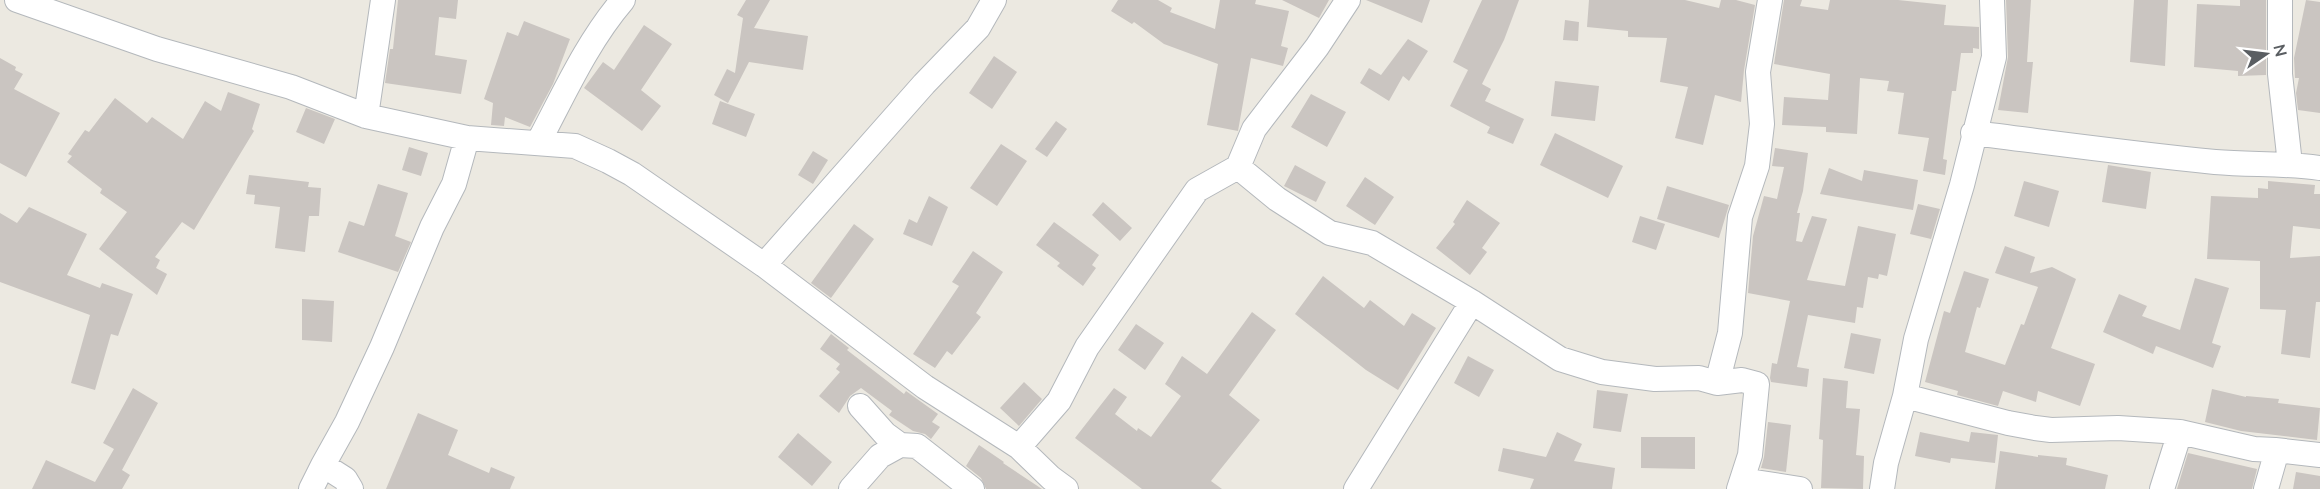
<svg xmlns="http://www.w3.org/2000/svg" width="2320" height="489" viewBox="0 0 2320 489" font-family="'Nunito Sans',sans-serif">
	<rect width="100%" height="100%" fill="#ece9e1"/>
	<!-- building -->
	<path fill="#cac5c1" d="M398,0H458L456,19L439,17L435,55L467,60L461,94L385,83L390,49H393Z
		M746,0H770L754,28L808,36L803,70L749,62L728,103L714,95L727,69L735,73L743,18L737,15Z
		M1118,0H1158L1172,8L1170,12L1215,29L1220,0H1256L1255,4L1289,11L1281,46L1288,48L1283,66L1251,58L1238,131L1207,125L1218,64L1164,44L1134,22L1132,24L1111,11Z
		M1282,0H1329L1319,18Z
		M1366,0H1430L1422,23Z
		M1482,0H1519L1504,40L1482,84L1491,89L1485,101L1524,119L1513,144L1487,133L1490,127L1450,106L1468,70L1453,62Z
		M1589,0H1685L1719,8L1721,0H1736L1755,5L1744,70L1741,102L1715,95L1703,145L1675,138L1688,87L1660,82L1667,38L1628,37V31L1587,27Z
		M1784,0H1802L1800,6L1828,10L1830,0H1898L1946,5L1944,25L1979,27V49L1973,48V53H1961L1956,91H1952L1943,159L1947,160L1945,175L1923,171L1929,138L1898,134L1904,93L1887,91L1889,81L1860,78L1857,134L1826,132V127L1782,125L1784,97L1828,100L1830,74L1774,64Z
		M2006,0H2031L2027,62H2033L2028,113L1998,110L2008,57Z
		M2134,0H2168L2165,66L2130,62Z
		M2240,0H2266V75L2238,76V71L2194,67L2197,4L2240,6Z
		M2306,0L2320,2V113L2298,110L2296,93L2299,78H2295L2294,58Z
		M1565,20L1579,22L1578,41L1563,40Z
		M524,21L570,39L553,84L530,127L505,117L504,126L491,125L493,103L484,99L507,32L518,36Z
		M644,25L672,44L641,90L661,106L642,131L584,88L603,62L614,70Z
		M1408,39L1428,51L1409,81L1403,76L1389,101L1360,83L1369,68L1381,75Z
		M994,56L1017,72L992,109L969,93Z
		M0,58L16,67L15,70L23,74L14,89L60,113L26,177L0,163Z
		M1555,81L1599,86L1595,121L1551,116Z
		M228,92L260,104L252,129L254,131L194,230L182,222L155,257L160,260L156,268L167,274L157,295L99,249L127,212L100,193L102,189L67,162L72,156L68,154L85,130L89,132L115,98L147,123L152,117L183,139L205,101L221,111Z
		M1311,94L1346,112L1327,147L1291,127Z
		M720,101L755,114L746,137L712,124Z
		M306,108L335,119L324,144L296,132Z
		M1056,121L1067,129L1047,157L1035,149Z
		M1555,133L1623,166L1608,198L1540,165Z
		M1001,144L1027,161L997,206L970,188Z
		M409,147L428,153L421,176L402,170Z
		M1775,148L1808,153L1803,191L1797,213H1800L1796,241L1802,242L1812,216L1827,219L1807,280L1845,286L1858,226L1896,234L1887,276L1879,274L1878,279L1868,277L1863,308L1857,307L1855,323L1808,315L1797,367L1809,369L1807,387L1771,382L1770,378L1772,363L1777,364L1790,301L1748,293L1753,236L1764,196L1777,199L1784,167L1772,166Z
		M813,151L828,160L813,184L798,175Z
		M1295,165L1326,182L1316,202L1284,186Z
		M2108,165L2151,172L2146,209L2102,202Z
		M1829,168L1862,181L1864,170L1918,180L1913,210L1820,194Z
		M249,175L309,182L308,187L321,188L319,216H309L305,252L275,248L280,207L254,204L255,195L246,194Z
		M1365,177L1394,197L1375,225L1346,206Z
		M2024,181L2059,191L2049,227L2014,216Z
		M2268,181L2315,185L2314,194H2320V229L2293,226L2290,258L2320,256V302H2316L2310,358L2281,354L2286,310L2260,309V261L2207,259L2211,196L2258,198V188L2268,189Z
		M378,184L408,193L395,236L411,242L398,272L338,252L349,221L364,226Z
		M1667,186L1729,205L1719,238L1657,219Z
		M929,196L948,207L932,246L903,234L909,219L917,223Z
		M1467,200L1500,223L1482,248L1487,252L1470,275L1436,248L1455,224L1453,222Z
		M1103,202L1132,228L1120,241L1092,215Z
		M1918,204L1940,209L1931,239L1910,234Z
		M29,207L87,234L67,275L100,288L102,283L133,294L118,336L111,334L95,390L71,383L90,315L0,282V213L17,223Z
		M1640,216L1665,224L1656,250L1632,242Z
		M1054,222L1099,255L1092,265L1096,268L1083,286L1057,266L1060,263L1036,245Z
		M854,224L874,239L831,298L811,283Z
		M2005,246L2035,257L2030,273L2052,267L2076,279L2051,348L2095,364L2080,406L2038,391L2036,402L2003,391L1998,406L1957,395L1958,391L1925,382L1944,311L1950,313L1964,271L1989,279L1980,308L1977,307L1965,352L2005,365L2021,324L2024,325L2038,287L1995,273Z
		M973,251L1003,272L976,313L981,317L952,355L947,351L935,368L913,354L959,286L952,282Z
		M1323,276L1364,308L1370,300L1404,326L1412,313L1436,328L1398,390L1366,370L1295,314Z
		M2195,278L2229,288L2212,343L2221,346L2213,368L2156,346L2153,354L2103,332L2119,294L2147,306L2142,316L2180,330Z
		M302,299L334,301L332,342L302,340Z
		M1252,312L1276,330L1229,395L1260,420L1211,481L1222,489H1142L1075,438L1114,388L1127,397L1115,414L1137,431L1138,428L1151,437L1181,396L1165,384L1182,356L1207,374Z
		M1136,324L1164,343L1145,370L1118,350Z
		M1851,333L1881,339L1874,374L1844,368Z
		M831,334L849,348L847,350L904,394L906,391L938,414L932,422L940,427L931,439L925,434L913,431L889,415L892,411L861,388L850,396L839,413L819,396L840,372L836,369L840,364L820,349Z
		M1468,356L1494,370L1479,397L1454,383Z
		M1823,378L1848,381L1846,408L1860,409L1856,455L1864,456L1863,489L1821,488L1823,440L1819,439Z
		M1024,382L1042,399L1019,426L1000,408Z
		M133,388L158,403L122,470L130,475L122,489H32L46,460L95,482L114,449L103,443Z
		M2212,389L2246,397V396L2279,399L2278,403L2320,408L2317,440L2241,431L2205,422Z
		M1597,390L1628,394L1621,432L1593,428Z
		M418,413L458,430L448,455L489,473L491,467L515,477L510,489H386Z
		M1768,422L1791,425L1786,472L1761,468L1764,457Z
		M1557,432L1582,444L1574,461L1615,468L1612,489H1530L1534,479L1498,471L1503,448L1546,457Z
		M1920,432L1969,442L1971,432L1998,435L1995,463L1951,458L1950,463L1915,456Z
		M798,433L832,462L812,486L778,457Z
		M1641,437H1695V469L1641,468Z
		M979,445L1004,462L1003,463L1042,489H986L981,478L966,466Z
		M2000,451L2038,457V455L2067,458L2066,465L2108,475L2105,489H1995Z
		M2188,453L2257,469L2252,489H2177Z
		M2296,472L2320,476V489H2293Z"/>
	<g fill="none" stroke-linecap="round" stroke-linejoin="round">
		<!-- minor casing -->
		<g stroke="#b4b8bc" stroke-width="26">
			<path id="minor" d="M17,0L157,49L291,87L366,116L467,138L575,146L608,161L632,174L764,265L925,387L1019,447L1051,478L1066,489
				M2280,0V74L2290,164
				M366,116L383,0
				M1973,133C2054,143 2134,154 2215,162C2250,165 2285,163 2320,168
				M538,143C564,94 587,42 623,0
				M1238,167L1277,199L1330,233L1372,243L1472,302L1560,359L1602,372L1655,379L1699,378L1717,383L1742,380L1757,384L1750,455L1739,489
				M764,265L924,84L978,28L994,0
				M1717,383L1730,333L1740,217L1757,166L1762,124L1758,72L1770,0
				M1905,396L2008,423L2035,428L2051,430L2118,428L2180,432L2162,489
				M860,406L885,434L900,445
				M2180,432L2254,449L2275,450L2274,461L2266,489
				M1019,447L1059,401L1087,347L1197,190L1238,167L1254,129L1317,47L1348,0
				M2275,450L2320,455
				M323,465L347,422L382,347L432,227L454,184L467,138
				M1742,480L1800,489
				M311,489L323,465L345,479L351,489
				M851,489L880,456L900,445L917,446L972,489
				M1356,489L1472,302
				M1882,489L1886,463L1905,396L1916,339L1962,185L1994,57L1992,0"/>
		</g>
		<!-- minor -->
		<use href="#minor" stroke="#fff" stroke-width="24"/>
	</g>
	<!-- north arrow -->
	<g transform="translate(2266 54) rotate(76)" stroke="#ffffff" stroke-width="4.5" paint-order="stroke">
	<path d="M0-4.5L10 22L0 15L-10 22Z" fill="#5a5e62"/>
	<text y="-9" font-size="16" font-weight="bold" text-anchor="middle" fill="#5a5e62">N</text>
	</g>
</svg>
